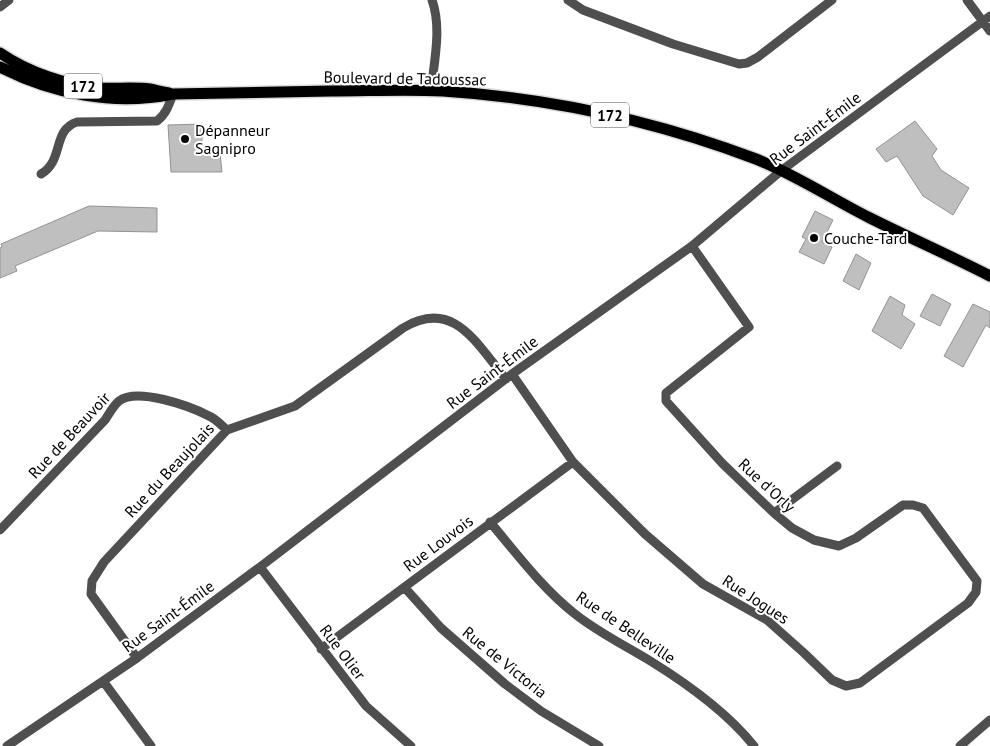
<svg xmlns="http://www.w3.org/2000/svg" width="990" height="746" viewBox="0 0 990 746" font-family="'PT Sans',sans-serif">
	<rect width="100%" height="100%" fill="#fff"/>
	<!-- building -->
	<path fill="#bfbfbf" stroke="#939393" d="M915,121L937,149L932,156L941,170L969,188L953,215L923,196L897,156L886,162L876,149Z
		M202,124V153H220L222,172H171L168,125Z
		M89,206L157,208V232L98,231L15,266L17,271L0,278V248L2,247L1,244Z
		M815,211L833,220L822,242L832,247L824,264L799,252L806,239L802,237Z
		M856,254L871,263L859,290L843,281Z
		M932,294L951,304L940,326L920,316Z
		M890,296L905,305L902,315L915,324L901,349L872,331Z
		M973,304L990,312V328L986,325L963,367L944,356Z"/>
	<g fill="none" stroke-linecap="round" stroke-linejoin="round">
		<!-- major casing -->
		<g stroke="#dbdbdb" stroke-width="14">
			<path id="major" d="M0,53C28,72 65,85 99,88C116,89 133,87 150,89C156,90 162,92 169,93
				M0,67C53,94 114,106 173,94C226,93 279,92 331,91C369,91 406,89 443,91C550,98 656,121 756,159C796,175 832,199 870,218C910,238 951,256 990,276"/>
		</g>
		<!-- minor -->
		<path stroke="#4f4f4f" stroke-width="9" d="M568,0L583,10L673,44L739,64L747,63L758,57L832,0
			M967,0L990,31
			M0,7L9,0
			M431,91C434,62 442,28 432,0
			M41,174C64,161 52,130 77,122L157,121C166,114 169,105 173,94
			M512,374L573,462L645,534L703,584L767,620L804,653L832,680L846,686L860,683L968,603L976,592L977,581L923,508L913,505H903L856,538L839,546L814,540L792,528L774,513L722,463L666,401V393L749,327L692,246
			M774,513L837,466
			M490,522C517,554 542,588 575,614C599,633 626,646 652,662C689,685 727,712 754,746
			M0,530L105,420C109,414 113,406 119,401C137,387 190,406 209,416C216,419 221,425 227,430
			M260,567L366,706L411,746
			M405,588L441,628L505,684L541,711L599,746
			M321,649L573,462
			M137,658L91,594L92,581L104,562L227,430L295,406L403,328C454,297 477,345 506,379
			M103,681L151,746
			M7,746L137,658L260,567L512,374L692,246L782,170L990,16
			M960,746L990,720"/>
		<!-- major -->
		<use href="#major" stroke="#000" stroke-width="11"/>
	</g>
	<!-- markers -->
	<g fill="#000" stroke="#fff" stroke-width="2">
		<circle cx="185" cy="139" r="5"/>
		<circle cx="814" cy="238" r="5"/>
	</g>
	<g text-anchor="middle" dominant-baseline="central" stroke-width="4" stroke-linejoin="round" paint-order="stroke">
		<!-- shield labels -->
		<g fill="#fff" stroke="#4c4c4c" stroke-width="1">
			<rect x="64" y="73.5" width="38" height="25" rx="4"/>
			<rect x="591" y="102.5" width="38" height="25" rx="4"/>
		</g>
		<g font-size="15" font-weight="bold" fill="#000">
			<text x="83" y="86">172</text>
			<text x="610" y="115">172</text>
		</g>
		<!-- street labels -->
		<g font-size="16" fill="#000" stroke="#fff">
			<text transform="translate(405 78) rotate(1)">Boulevard de Tadoussac</text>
			<text transform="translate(815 128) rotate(-37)">Rue Saint-Émile</text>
			<text transform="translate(492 372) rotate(-37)">Rue Saint-Émile</text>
			<text transform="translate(69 435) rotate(-47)">Rue de Beauvoir</text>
			<text transform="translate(169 470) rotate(-47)">Rue du Beaujolais</text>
			<text transform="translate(767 485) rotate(43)">Rue d'Orly</text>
			<text transform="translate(438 543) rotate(-37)">Rue Louvois</text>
			<text transform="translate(756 599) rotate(33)">Rue Jogues</text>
			<text transform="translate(168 616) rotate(-36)">Rue Saint-Émile</text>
			<text transform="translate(626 627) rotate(34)">Rue de Belleville</text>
			<text transform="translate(343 652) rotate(53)">Rue Olier</text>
			<text transform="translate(505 662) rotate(39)">Rue de Victoria</text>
		</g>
		<!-- poi labels -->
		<g font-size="16" fill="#000" stroke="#fff" text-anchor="start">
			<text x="195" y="130">Dépanneur<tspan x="195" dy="18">Sagnipro</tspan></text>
			<text x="824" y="238">Couche-Tard</text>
		</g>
	</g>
</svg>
